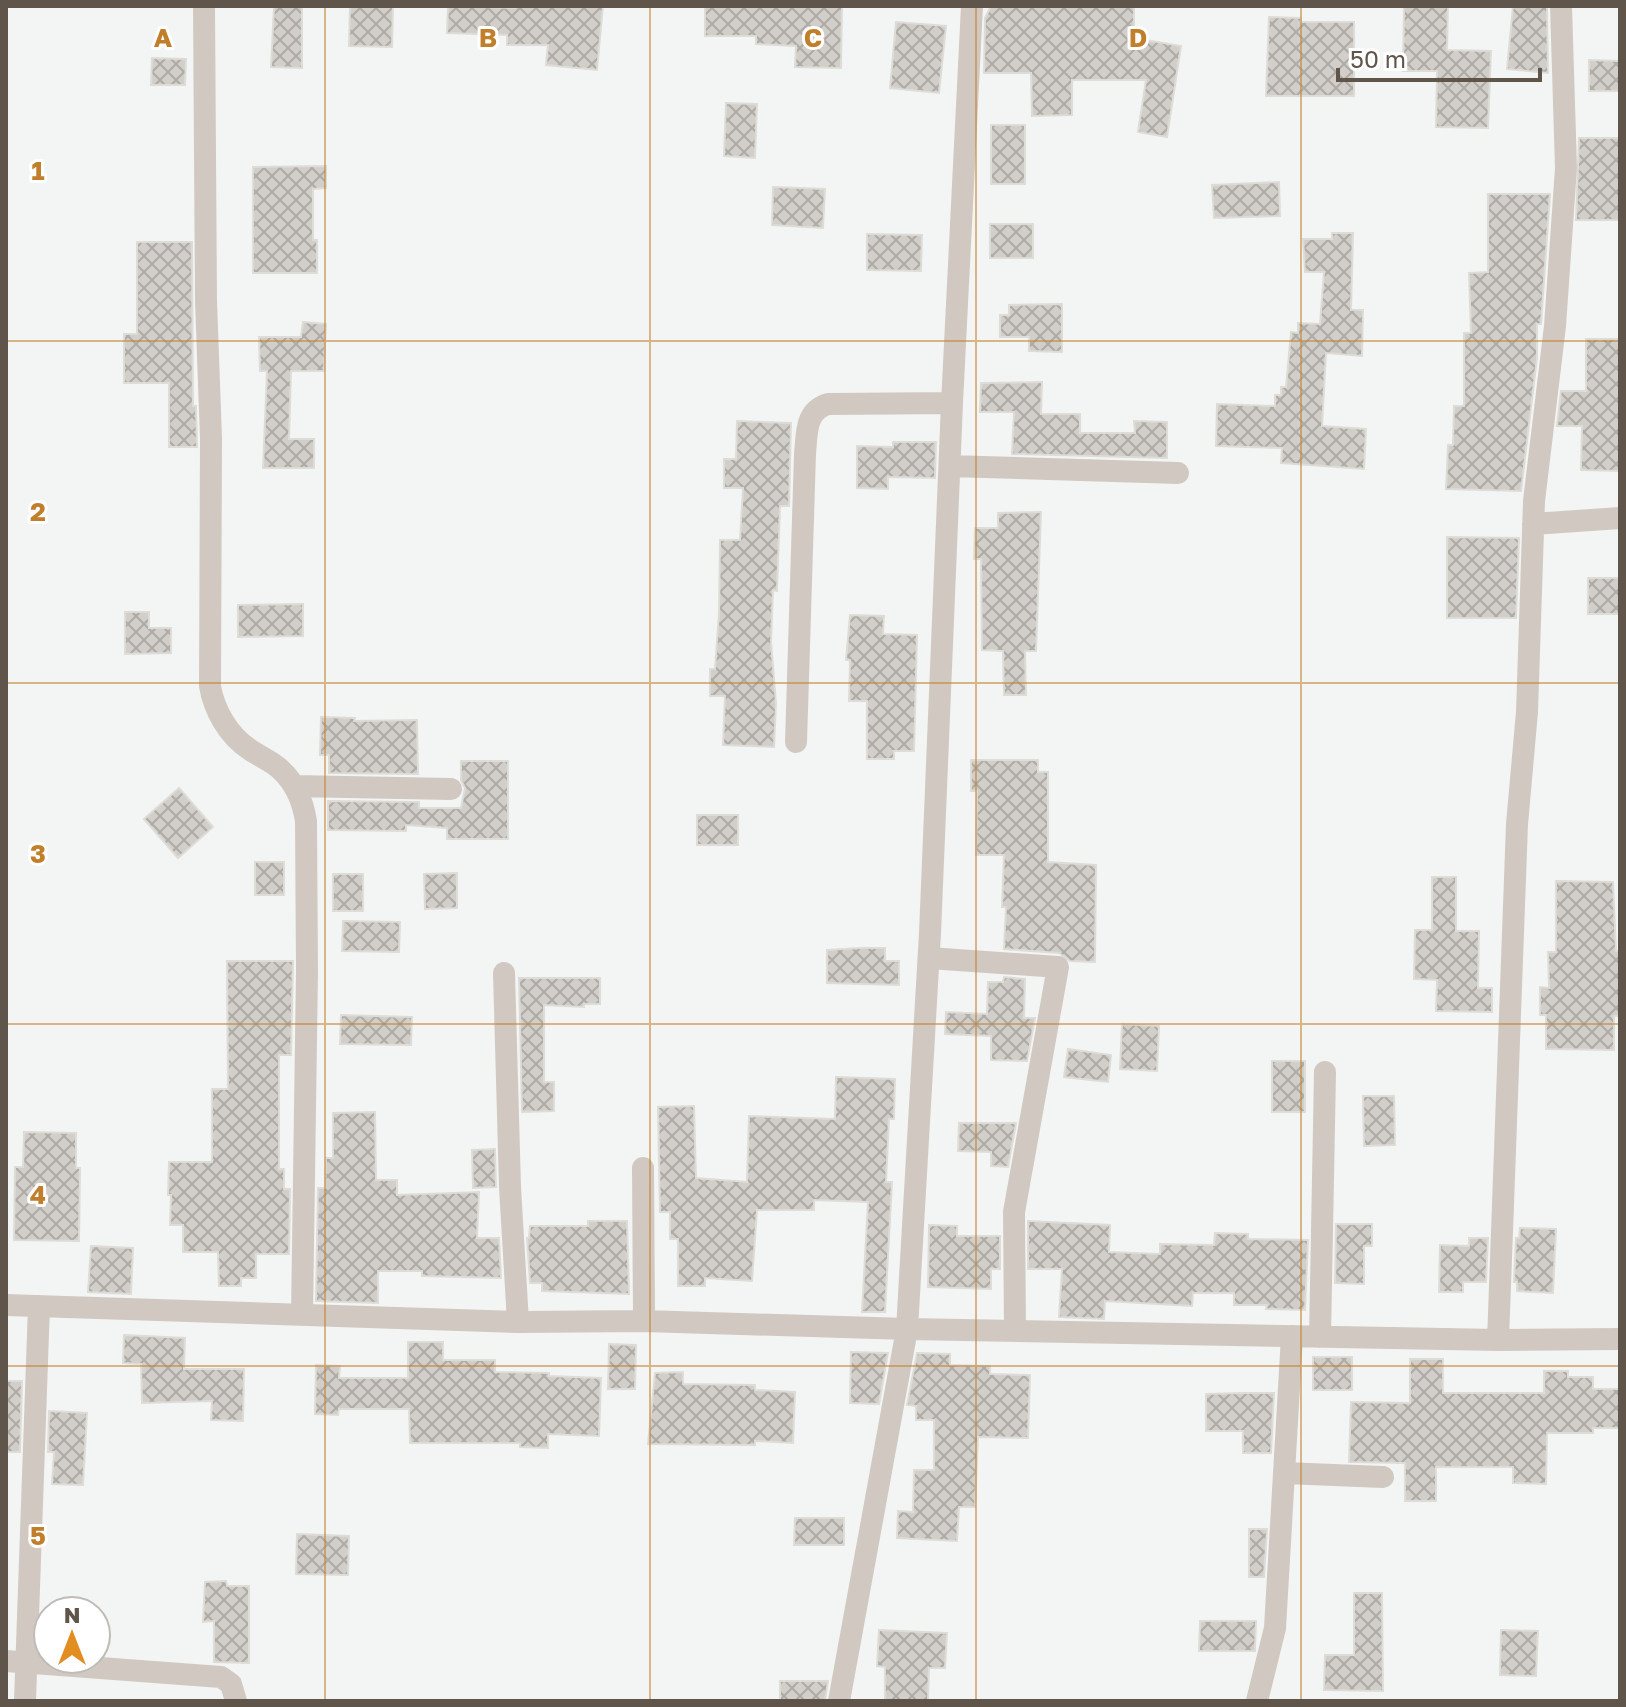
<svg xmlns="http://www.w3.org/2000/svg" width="1626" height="1707" viewBox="0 0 1626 1707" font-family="'Golos Text',sans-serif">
	<defs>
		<pattern id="building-cross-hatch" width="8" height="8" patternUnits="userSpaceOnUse" patternTransform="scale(2)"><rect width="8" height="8" fill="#d2cfca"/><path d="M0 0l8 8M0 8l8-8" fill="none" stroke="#aeaba6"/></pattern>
	</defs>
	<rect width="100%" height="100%" fill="#f3f5f5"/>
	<!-- building -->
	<path fill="url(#building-cross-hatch)" stroke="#dedcd7" stroke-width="2" d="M274,6H302V68L271,67Z
		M350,6H393L392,47L349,46Z
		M448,6L515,8V6H603L597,70L546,65L548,45H507V35L447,33Z
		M705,6H842L841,68L795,67L796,46L756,44V36H705Z
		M991,6H1134V38L1181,46L1167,137L1138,132L1146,80H1072V115L1032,116L1031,73H984L985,18Z
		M1404,6H1448L1447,50L1491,51L1488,128L1436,127L1437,71H1403Z
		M1513,6H1547L1548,73L1507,69Z
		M1269,17L1301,18V22H1354V96H1266Z
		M896,22L946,26L939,93L890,88Z
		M152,58L186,59L185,85H151Z
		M1589,60L1620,61V91H1589Z
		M726,103L757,104L755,158L724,156Z
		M991,125H1025V184H991Z
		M1579,138H1620V220H1576Z
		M326,166V188L313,189V240H317V273H253V167Z
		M1279,182L1280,216L1214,218L1212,185Z
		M773,187L825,189L823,228L772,225Z
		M1488,194H1550L1541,324H1537V358L1521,491L1446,489L1448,445H1453L1454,406H1464V333H1471L1469,273L1488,272Z
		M990,224H1033V258H990Z
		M1332,233H1353L1351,310H1363L1362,356L1326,353L1322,426L1366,429L1364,469L1281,463L1282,448L1216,446L1217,404L1275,406V395H1281V387H1286L1291,332L1298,333V323L1320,324L1324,272H1305L1303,239H1332Z
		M867,234L922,235L921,271L867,270Z
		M137,242H192L193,406H196L197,447H169V383H124V334H137Z
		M1062,304V352L1029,351V337H1000V315H1009V305Z
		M303,322L326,324L324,371H291L289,439H314V468H263L267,371H260L259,337H301Z
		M1586,339H1620V471L1581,470L1582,426H1557L1561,391H1586Z
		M1042,382L1041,414H1080V433H1135L1134,421L1167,422V458L1012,454L1014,412H980L981,383Z
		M737,421L791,423L789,506H780L777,591L773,590L771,642L776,703L774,747L723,745L725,696H710V669H715L719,613L720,540H740L743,488H724V459H736Z
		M893,442H936L935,478L888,477V489L857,488V446L893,447Z
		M1041,512L1036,651H1025L1026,695H1004L1003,651L982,650L981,559H974L975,528H998V513Z
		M1447,537L1519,538L1516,618H1447Z
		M1588,578H1620V614H1588Z
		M303,604V636L238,637V605Z
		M125,612H149V628H171V653L125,654Z
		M850,615L884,616L883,634L917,635L914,751H894V759H867V701H849L850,660H846Z
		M321,717L355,718L354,721L417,720L418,774L329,773V755H320Z
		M971,760H1038V772H1048V862L1096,865L1095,962L1070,961L1059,953L1004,949L1006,907H1002L1004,855H976L977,791H971Z
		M461,761H508V839H447V828L406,825V831L328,830V801L419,802V808H461L465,788L461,780Z
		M179,788L213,827L178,858L144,819Z
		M697,815H738V845H697Z
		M255,862H284V895H255Z
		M457,873V908L425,909L424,874Z
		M333,874H363V911H333Z
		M1432,877H1456V931H1479L1478,988H1492V1012L1436,1011L1437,980L1414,979L1415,930H1432Z
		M1556,881L1613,882L1616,951H1620V1016H1614V1050L1546,1049V1015H1540V987L1549,988L1548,952H1556Z
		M343,921L400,922L399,952L342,951Z
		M861,948H885V961H899V985L827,983V950Z
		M227,961H293L291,1055H279V1169H284V1189H290L289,1254H256V1278H241V1286H219L218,1252H183V1225H170L171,1195H168L169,1162H212V1089H228Z
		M1004,977L1025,979L1024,1018H1035L1027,1061L991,1060V1036L945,1034L946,1012L987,1014L988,982H1003Z
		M519,978H600V1004H584V1007L544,1005V1082H554V1111L522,1112Z
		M341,1015L412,1017L411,1045L340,1044Z
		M1122,1024L1159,1026L1157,1071L1120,1069Z
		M1068,1049L1111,1055L1108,1082L1064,1077Z
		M1272,1061H1305V1112H1272Z
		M836,1077L895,1079L894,1119H889L886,1182H892L885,1312H862L868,1202L814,1200V1210H757L752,1281L705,1278V1286H678V1239H670V1212H660L658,1107L694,1106L696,1178L747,1182L749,1116L835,1119Z
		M1363,1096H1394L1395,1145L1364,1146Z
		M375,1112L376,1180H397V1195L479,1192L477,1238H499L501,1278L422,1276V1271H378V1303L316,1301L318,1188H325L326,1158H333V1113Z
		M959,1123H1016L1008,1167L991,1166V1152L958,1151Z
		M24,1132L76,1133V1168H80L79,1241L14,1240L15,1167H23Z
		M495,1149L496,1187L473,1188L472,1150Z
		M588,1221H627L629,1294L542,1291V1283H530L527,1238H529L530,1226H588Z
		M1028,1221L1110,1225L1109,1252L1160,1254V1244L1214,1245L1215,1233L1248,1234V1239L1308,1240L1305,1310L1266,1309L1267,1305H1234V1293H1193L1192,1306L1105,1301L1104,1319L1059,1317L1062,1269H1028Z
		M1336,1224H1372V1246H1364V1284L1335,1283Z
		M929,1225L957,1226V1236H1000V1269H991V1289L928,1287Z
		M1520,1228L1556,1229L1553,1293L1517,1291V1282H1514L1516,1238H1519Z
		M1469,1238H1488L1486,1282H1463V1292H1439L1440,1245L1469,1246Z
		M91,1246L133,1248L131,1294L88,1292Z
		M124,1335L185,1338L184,1369H244L243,1421L211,1420L212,1401L142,1403L141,1364L123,1363Z
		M408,1342H443V1360H495V1372L549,1373V1376L601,1378L599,1436L548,1434V1448L520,1447V1443H410L409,1409H339L338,1415L315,1414L316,1365L340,1366L339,1378H408Z
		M609,1344L636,1345L635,1389H608Z
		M851,1352L888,1353L879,1404L850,1403Z
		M917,1353L950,1354V1365L990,1366V1374L1030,1375L1028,1438L978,1437L975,1507H959L957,1541L897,1538L898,1511L913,1512L914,1470H934V1420H916V1406L907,1405Z
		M1313,1357H1352V1390H1313Z
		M1410,1359H1443V1393H1544V1371H1568V1377H1593V1389H1620V1428H1593V1433H1547L1546,1484L1513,1483V1467H1436V1501H1405V1463L1349,1462L1351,1402L1410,1403Z
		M683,1372V1384L755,1385V1390L795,1392L793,1443L755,1441V1445L648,1444L655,1373Z
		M6,1381H22L20,1452H6Z
		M1243,1393H1274L1271,1453H1243V1431H1206V1394Z
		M49,1411L87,1413L83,1485L52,1484L54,1452H48Z
		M795,1518H844V1545H794Z
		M1249,1529H1267L1264,1577H1249Z
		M297,1534L349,1536L348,1575L296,1574Z
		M226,1581L227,1586H249V1663L214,1662V1621L203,1622L205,1582Z
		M1354,1593H1382L1383,1691L1324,1690L1325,1655H1354Z
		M1200,1621H1256L1255,1651H1199Z
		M879,1630L947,1633L945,1668H929L928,1701H885V1667L877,1666Z
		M1501,1630L1538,1631L1536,1676L1500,1675Z
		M780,1681H828L825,1701H780Z"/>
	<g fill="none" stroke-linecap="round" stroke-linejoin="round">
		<!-- street -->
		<path stroke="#d1c9c1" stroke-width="22" d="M204,6L206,301L211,438L210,686C214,710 228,735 249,749C260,757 272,761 281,770C296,784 303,802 306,821L307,971L302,1315
			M950,466L1178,473
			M1533,524L1620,518
			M796,742L805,454C807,433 805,411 828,404L952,403
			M294,786L451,789
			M929,958L1058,967L1014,1212L1015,1331
			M504,973L510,1187L518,1322
			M643,1168L644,1321
			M6,1305L518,1322L644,1321L907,1329L1498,1340L1620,1339
			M1320,1337L1325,1072
			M1498,1340L1517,824L1527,712L1534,501L1555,326L1566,168L1561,6
			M1284,1473L1383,1477
			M6,1661L221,1677L231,1684L236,1701
			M25,1701L39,1306
			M839,1701L907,1329L930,933L952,403L972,6
			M1257,1701L1275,1628L1292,1336"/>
	</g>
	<!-- grid -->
	<path fill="none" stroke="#c17f2c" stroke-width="2" stroke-opacity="0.55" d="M325,6V1701M650,6V1701M976,6V1701M1301,6V1701M6,341H1620M6,683H1620M6,1024H1620M6,1366H1620"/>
	<g font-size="26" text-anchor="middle" font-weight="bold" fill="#c17f2c" stroke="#fff" stroke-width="6" stroke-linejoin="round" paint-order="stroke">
		<text x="163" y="47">A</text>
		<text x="488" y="47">B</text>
		<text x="813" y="47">C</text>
		<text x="1138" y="47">D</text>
		<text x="38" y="180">1</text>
		<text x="38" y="521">2</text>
		<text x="38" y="863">3</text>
		<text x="38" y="1204">4</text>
		<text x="38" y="1545">5</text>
	</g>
	<!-- border -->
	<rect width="1626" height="1707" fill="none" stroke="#60554b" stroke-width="16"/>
	<!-- north arrow -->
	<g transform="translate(72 1635)"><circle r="38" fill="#ffffff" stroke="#bfbbb7" stroke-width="2"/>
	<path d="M0-6L14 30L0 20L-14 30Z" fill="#e18d21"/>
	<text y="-12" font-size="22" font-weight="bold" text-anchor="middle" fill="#60554b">N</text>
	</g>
	<!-- scale -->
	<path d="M1338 68v12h202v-12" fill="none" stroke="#60554b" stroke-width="4"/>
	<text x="1350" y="68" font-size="24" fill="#60554b" stroke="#ffffff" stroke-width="6" paint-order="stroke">50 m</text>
</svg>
